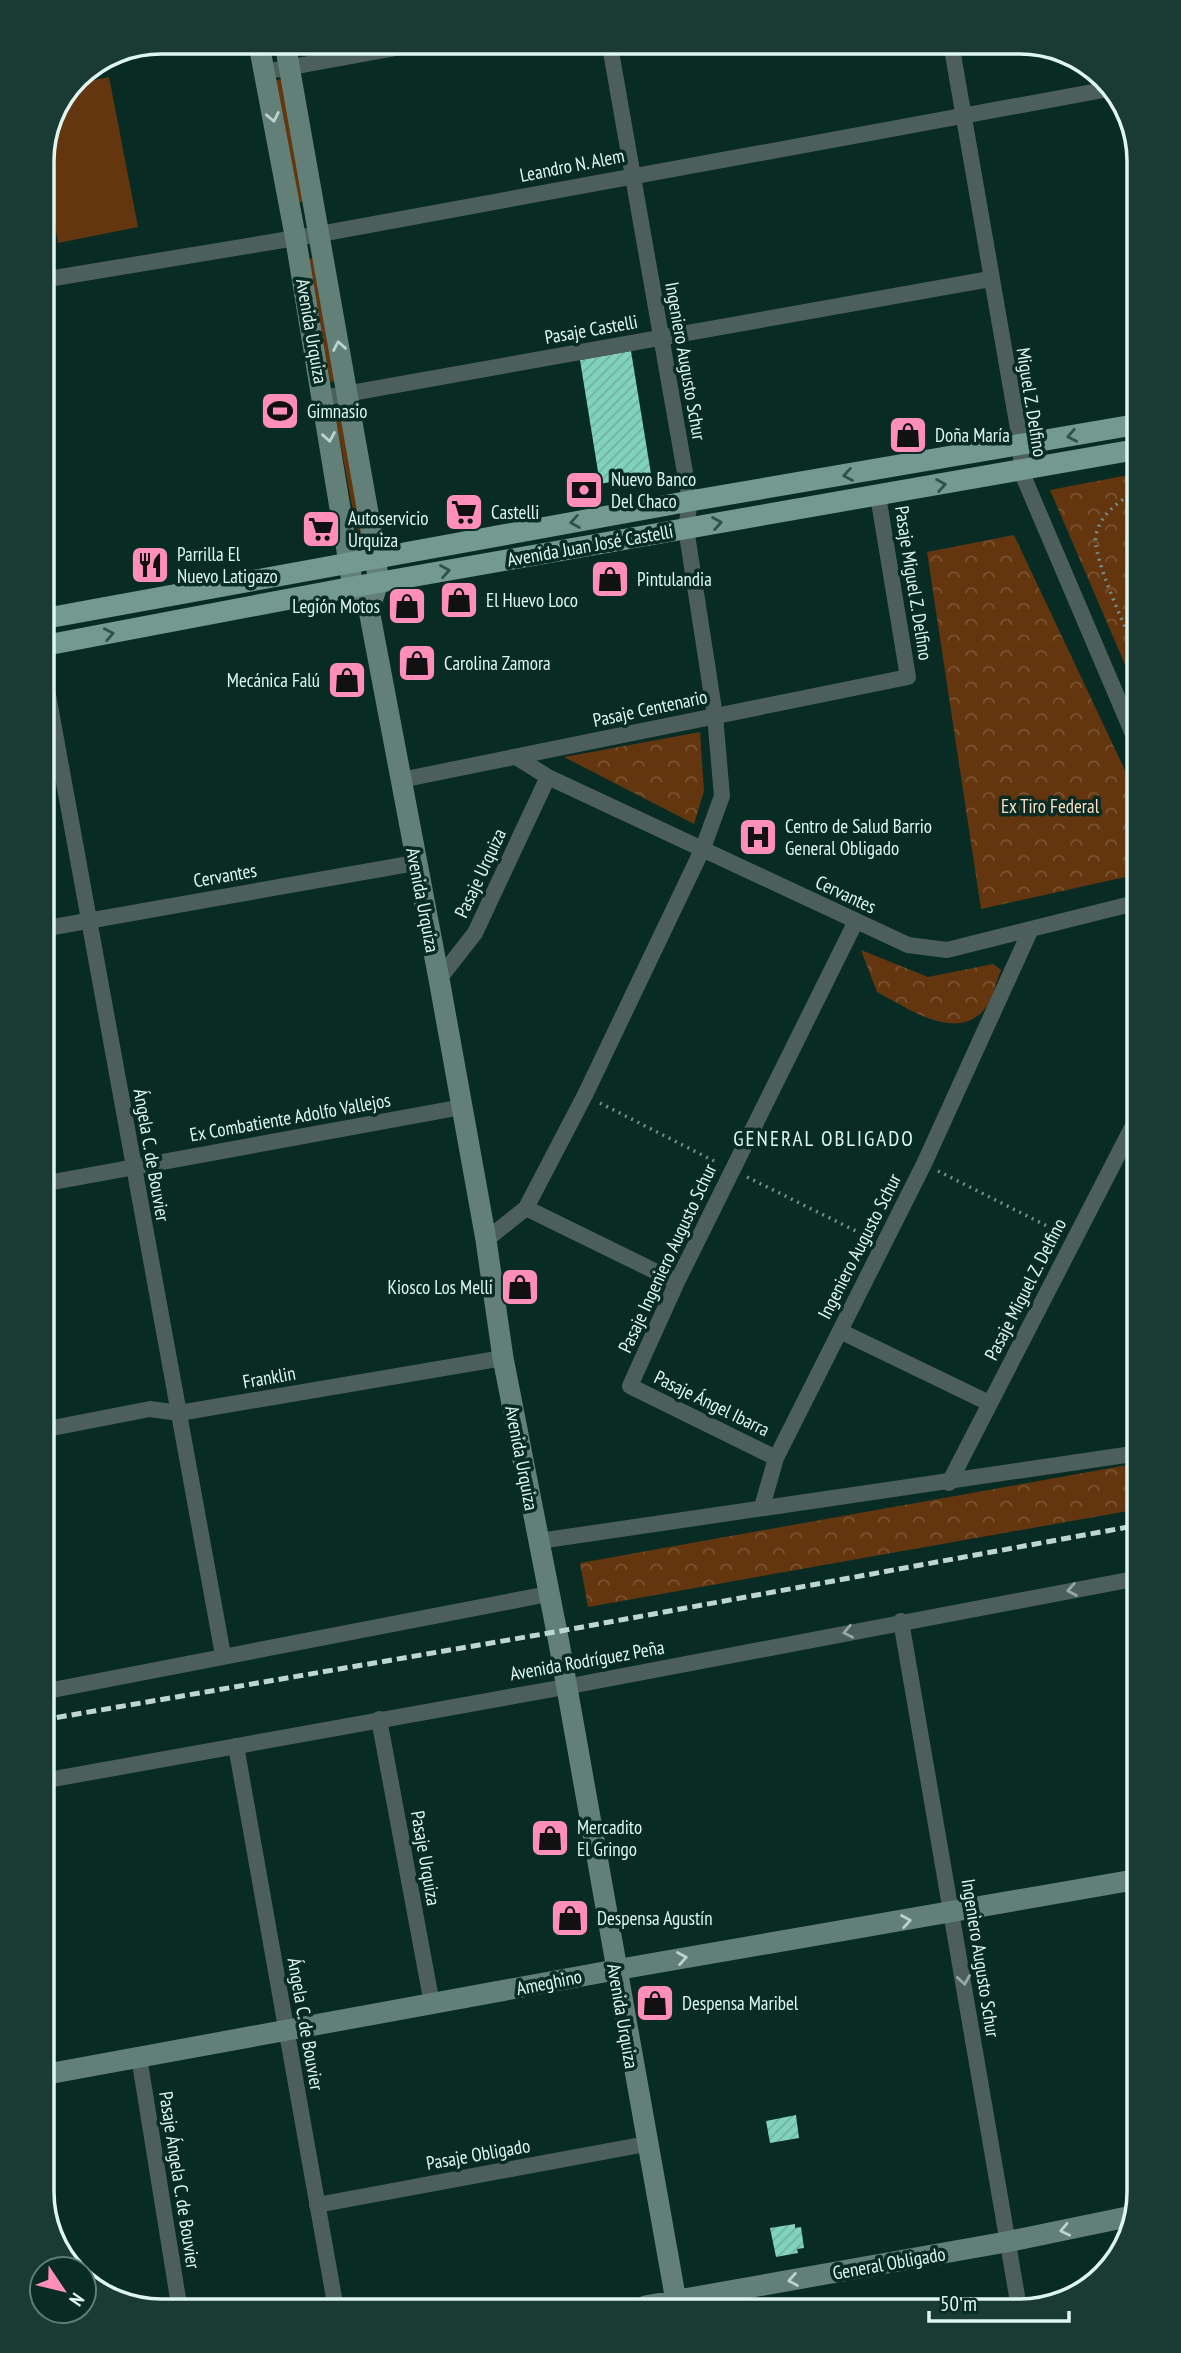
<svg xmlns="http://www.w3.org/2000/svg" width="1181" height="2353" viewBox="0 0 1181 2353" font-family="'PT Sans Narrow',sans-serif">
	<defs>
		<pattern id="park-crowns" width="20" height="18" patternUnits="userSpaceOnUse" patternTransform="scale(1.75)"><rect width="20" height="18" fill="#64360f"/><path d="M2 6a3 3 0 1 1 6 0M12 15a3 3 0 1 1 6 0" fill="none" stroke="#7a5432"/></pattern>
		<pattern id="building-hatch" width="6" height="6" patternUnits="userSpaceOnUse" patternTransform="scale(1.75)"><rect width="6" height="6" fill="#81d3be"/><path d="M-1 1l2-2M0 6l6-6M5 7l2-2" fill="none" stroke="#72b1a0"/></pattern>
	</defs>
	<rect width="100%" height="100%" fill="#082b24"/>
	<!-- grass -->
	<path fill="#64360f" d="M109,77L138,227L58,243L42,154L74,84Z
		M283,79L304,201L296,203L276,80Z
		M314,258L336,381L330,382L308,259Z
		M343,414L365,537L358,538L335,415Z"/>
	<!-- park -->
	<path fill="url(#park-crowns)" d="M1139,473V697L1050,490Z
		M1014,535L1139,800V874L981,909L927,552Z
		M700,732L704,791L694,824L564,757Z
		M861,950L928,977L993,964L1001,970C996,982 992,1002 983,1011C954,1042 906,1007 877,992Z
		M1139,1463V1509L588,1607L580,1563Z"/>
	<!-- building -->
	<path fill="url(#building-hatch)" d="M631,351L651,474L600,484L580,360Z
		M796,2115L799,2138L770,2143L766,2121Z
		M795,2224V2228L801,2227L804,2248L797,2249L798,2253L776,2257L770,2228Z"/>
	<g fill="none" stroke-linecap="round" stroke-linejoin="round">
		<!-- path -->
		<path stroke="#718e88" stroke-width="3.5" stroke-dasharray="2 5" stroke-linecap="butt" d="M1139,658C1129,635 1091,556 1096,535C1101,512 1121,501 1139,488
			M600,1103L718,1163
			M938,1171L1059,1232
			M747,1177L868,1237"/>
		<!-- street -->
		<path stroke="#4d5f5a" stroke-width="16" d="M951,43L1021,446V471L1139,748
			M264,72L396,48
			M42,280L320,234L1109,89
			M323,398L990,279
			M42,662L223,1655
			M516,757L548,777L908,945L947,950L1139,902
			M401,780L908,677L878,496
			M42,929L415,863
			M439,979L475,933L548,777
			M42,1184L462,1107
			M526,1208L677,1282
			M486,1240L526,1208L585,1095L703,848L722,796L715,716L686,528L690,501L610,46
			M840,1331L989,1403
			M42,1430L150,1409L179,1413L503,1358
			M776,1458L630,1386L677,1282L855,923
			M949,1483L1139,1114
			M762,1507L776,1458L924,1164L1031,929
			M539,1541L1139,1453
			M901,1621L1018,2302
			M42,1692L548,1594
			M379,1719L432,2004
			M236,1746L336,2309
			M42,1781L565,1687L1139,1578
			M139,2057L180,2311
			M317,2205L646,2144"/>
		<!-- secondary -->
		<path stroke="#638078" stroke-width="21" d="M286,49L376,558L378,583L373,598
			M260,50L295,235L353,587L369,610L439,979L486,1240L503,1358L559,1643L676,2301
			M42,2075L615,1970L1139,1879
			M645,2306L1006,2242L1132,2216"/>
		<!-- primary -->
		<path stroke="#749a90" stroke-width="21" d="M42,619L690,501L1139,424
			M42,646L353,587L1139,449"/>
		<!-- rail -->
		<path stroke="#bdd6d0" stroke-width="5" stroke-dasharray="10 5" stroke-linecap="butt" d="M42,1720L555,1632L1139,1525"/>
	</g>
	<!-- one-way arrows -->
	<defs><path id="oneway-chevron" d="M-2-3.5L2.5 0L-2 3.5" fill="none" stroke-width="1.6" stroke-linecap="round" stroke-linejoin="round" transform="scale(1.75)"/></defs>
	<g stroke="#bad3cc">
		<use href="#oneway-chevron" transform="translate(273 117) rotate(79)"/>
		<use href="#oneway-chevron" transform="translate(339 346) rotate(-100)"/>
		<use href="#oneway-chevron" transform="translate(329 437) rotate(80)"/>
		<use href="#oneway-chevron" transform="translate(906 1921) rotate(-10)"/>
		<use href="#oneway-chevron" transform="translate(682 1958) rotate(-10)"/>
		<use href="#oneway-chevron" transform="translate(1065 2230) rotate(168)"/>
		<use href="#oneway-chevron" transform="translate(793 2280) rotate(170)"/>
	</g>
	<g stroke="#2e524a">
		<use href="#oneway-chevron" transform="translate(1072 436) rotate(169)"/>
		<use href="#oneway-chevron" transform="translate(848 475) rotate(170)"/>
		<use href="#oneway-chevron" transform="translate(941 485) rotate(-10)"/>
		<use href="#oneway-chevron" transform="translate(575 522) rotate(170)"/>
		<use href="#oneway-chevron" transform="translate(717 523) rotate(-10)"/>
		<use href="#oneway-chevron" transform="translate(445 571) rotate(-10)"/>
		<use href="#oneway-chevron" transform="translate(109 634) rotate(-11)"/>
	</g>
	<g stroke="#96aaa5">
		<use href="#oneway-chevron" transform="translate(1072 1590) rotate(170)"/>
		<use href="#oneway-chevron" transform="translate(848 1632) rotate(169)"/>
		<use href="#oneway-chevron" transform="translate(964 1980) rotate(81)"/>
	</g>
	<!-- icons -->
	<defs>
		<g id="stadium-square" transform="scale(2.0125)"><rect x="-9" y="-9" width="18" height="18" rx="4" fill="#ff8eb9" stroke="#082b24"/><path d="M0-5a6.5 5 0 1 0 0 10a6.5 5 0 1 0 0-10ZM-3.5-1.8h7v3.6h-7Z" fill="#111"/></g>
		<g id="shop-square" transform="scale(2.0125)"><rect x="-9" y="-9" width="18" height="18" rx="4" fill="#ff8eb9" stroke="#082b24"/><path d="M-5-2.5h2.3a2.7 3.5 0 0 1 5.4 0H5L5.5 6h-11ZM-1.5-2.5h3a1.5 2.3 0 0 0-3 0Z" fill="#111"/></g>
		<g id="bank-square" transform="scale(2.0125)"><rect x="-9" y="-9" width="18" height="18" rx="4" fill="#ff8eb9" stroke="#082b24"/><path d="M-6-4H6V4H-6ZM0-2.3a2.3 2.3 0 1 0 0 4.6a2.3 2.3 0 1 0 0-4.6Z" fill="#111"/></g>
		<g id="supermarket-square" transform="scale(2.0125)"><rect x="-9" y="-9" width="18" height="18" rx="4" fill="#ff8eb9" stroke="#082b24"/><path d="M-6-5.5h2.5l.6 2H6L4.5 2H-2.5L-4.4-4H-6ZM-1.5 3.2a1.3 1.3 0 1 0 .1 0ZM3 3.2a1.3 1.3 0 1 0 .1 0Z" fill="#111"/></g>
		<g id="restaurant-square" transform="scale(2.0125)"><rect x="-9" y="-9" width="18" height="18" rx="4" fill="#ff8eb9" stroke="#082b24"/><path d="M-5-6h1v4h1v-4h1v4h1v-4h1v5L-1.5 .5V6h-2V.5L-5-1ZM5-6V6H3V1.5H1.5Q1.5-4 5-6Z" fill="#111"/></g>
		<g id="hospital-square" transform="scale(2.0125)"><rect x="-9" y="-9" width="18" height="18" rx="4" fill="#ff8eb9" stroke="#082b24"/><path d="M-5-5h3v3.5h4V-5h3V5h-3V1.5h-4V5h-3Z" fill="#111"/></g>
	</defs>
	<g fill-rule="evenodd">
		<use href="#stadium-square" x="280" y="411"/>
		<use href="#shop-square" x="908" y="435"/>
		<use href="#bank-square" x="584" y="490"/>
		<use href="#supermarket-square" x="464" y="512"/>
		<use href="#supermarket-square" x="321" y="529"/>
		<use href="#restaurant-square" x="150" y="565"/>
		<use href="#shop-square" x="610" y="579"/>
		<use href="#shop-square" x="459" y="600"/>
		<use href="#shop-square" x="407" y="606"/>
		<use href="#shop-square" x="417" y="663"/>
		<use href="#shop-square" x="347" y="680"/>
		<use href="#hospital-square" x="758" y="837"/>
		<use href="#shop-square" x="520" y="1287"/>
		<use href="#shop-square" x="550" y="1838"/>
		<use href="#shop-square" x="570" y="1918"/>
		<use href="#shop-square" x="655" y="2003"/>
	</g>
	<g text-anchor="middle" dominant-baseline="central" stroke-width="7" stroke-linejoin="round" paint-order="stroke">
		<!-- street labels -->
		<g font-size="19" fill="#dff6f0" stroke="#082b24">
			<text transform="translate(572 165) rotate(-11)">Leandro N. Alem</text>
			<text transform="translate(591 329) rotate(-10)">Pasaje Castelli</text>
			<text transform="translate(312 331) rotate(80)">Avenida Urquiza</text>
			<text transform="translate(686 361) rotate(80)">Ingeniero Augusto Schur</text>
			<text transform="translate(1032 402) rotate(81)">Miguel Z. Delfino</text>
			<text transform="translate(590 545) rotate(-10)">Avenida Juan José Castelli</text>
			<text transform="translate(914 583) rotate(81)">Pasaje Miguel Z. Delfino</text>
			<text transform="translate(650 708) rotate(-12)">Pasaje Centenario</text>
			<text transform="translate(480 873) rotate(-65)">Pasaje Urquiza</text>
			<text transform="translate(225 875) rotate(-10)">Cervantes</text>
			<text transform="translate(846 894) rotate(25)">Cervantes</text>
			<text transform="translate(423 900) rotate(79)">Avenida Urquiza</text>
			<text transform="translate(290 1117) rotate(-10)">Ex Combatiente Adolfo Vallejos</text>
			<text transform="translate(152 1155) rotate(80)">Ángela C. de Bouvier</text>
			<text transform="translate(859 1246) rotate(-63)">Ingeniero Augusto Schur</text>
			<text transform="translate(667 1258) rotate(-65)">Pasaje Ingeniero Augusto Schur</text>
			<text transform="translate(1025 1289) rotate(-63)">Pasaje Miguel Z. Delfino</text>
			<text transform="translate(269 1377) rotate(-10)">Franklin</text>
			<text transform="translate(712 1403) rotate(26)">Pasaje Ángel Ibarra</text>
			<text transform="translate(522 1458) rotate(79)">Avenida Urquiza</text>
			<text transform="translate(587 1660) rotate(-10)">Avenida Rodríguez Peña</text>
			<text transform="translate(426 1858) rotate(80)">Pasaje Urquiza</text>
			<text transform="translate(981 1958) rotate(81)">Ingeniero Augusto Schur</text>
			<text transform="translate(549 1982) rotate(-11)">Ameghino</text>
			<text transform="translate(623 2016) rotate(80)">Avenida Urquiza</text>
			<text transform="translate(306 2024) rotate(80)">Ángela C. de Bouvier</text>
			<text transform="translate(478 2154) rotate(-10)">Pasaje Obligado</text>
			<text transform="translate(180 2180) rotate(81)">Pasaje Ángela C. de Bouvier</text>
			<text transform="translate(889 2263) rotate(-10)">General Obligado</text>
		</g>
		<!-- poi labels -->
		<g font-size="19" fill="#dff6f0" stroke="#082b24" text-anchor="start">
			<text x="307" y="411">Gimnasio</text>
			<text x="935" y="435">Doña María</text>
			<text x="611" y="479">Nuevo Banco<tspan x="611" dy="22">Del Chaco</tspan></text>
			<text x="491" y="512">Castelli</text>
			<text x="348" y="518">Autoservicio<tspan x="348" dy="22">Urquiza</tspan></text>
			<text x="177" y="554">Parrilla El<tspan x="177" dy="22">Nuevo Latigazo</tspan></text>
			<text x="637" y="579">Pintulandia</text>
			<text x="486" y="600">El Huevo Loco</text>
			<text x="380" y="606" text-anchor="end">Legión Motos</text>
			<text x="444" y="663">Carolina Zamora</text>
			<text x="320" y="680" text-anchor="end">Mecánica Falú</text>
			<text x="785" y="826">Centro de Salud Barrio<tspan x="785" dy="22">General Obligado</tspan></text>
			<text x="493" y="1287" text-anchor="end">Kiosco Los Melli</text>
			<text x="577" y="1827">Mercadito<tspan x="577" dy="22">El Gringo</tspan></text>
			<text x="597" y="1918">Despensa Agustín</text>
			<text x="682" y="2003">Despensa Maribel</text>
		</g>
		<!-- park labels -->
		<g font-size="19" fill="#fddcc6" stroke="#082b24">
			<text x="1050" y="806">Ex Tiro Federal</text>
		</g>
		<!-- neighbourhood labels -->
		<g font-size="21" letter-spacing="2" fill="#dff6f0" stroke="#082b24">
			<text x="824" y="1138">GENERAL OBLIGADO</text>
		</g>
	</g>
	<!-- crop -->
	<path d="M0 0H1181V2353H0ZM161 54H1020A107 107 0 0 1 1127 161V2192A107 107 0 0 1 1020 2299H161A107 107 0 0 1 54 2192V161A107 107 0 0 1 161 54Z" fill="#193b34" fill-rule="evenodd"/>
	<path fill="none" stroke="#dff6f0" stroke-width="3.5" d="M161 54H1020A107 107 0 0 1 1127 161V2192A107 107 0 0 1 1020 2299H161A107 107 0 0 1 54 2192V161A107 107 0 0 1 161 54Z"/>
	<!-- north arrow -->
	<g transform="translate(63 2290) rotate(125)"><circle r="33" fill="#082b24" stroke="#5e7c76" stroke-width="2"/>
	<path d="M0-5L12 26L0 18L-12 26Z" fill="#ff8eb9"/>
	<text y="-10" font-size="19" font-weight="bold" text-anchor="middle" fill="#dff6f0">N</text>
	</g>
	<!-- scale -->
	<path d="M929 2311v10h140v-10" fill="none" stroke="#dff6f0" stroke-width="3.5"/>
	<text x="940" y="2311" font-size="21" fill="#dff6f0" stroke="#082b24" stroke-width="5" paint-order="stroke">50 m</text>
</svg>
